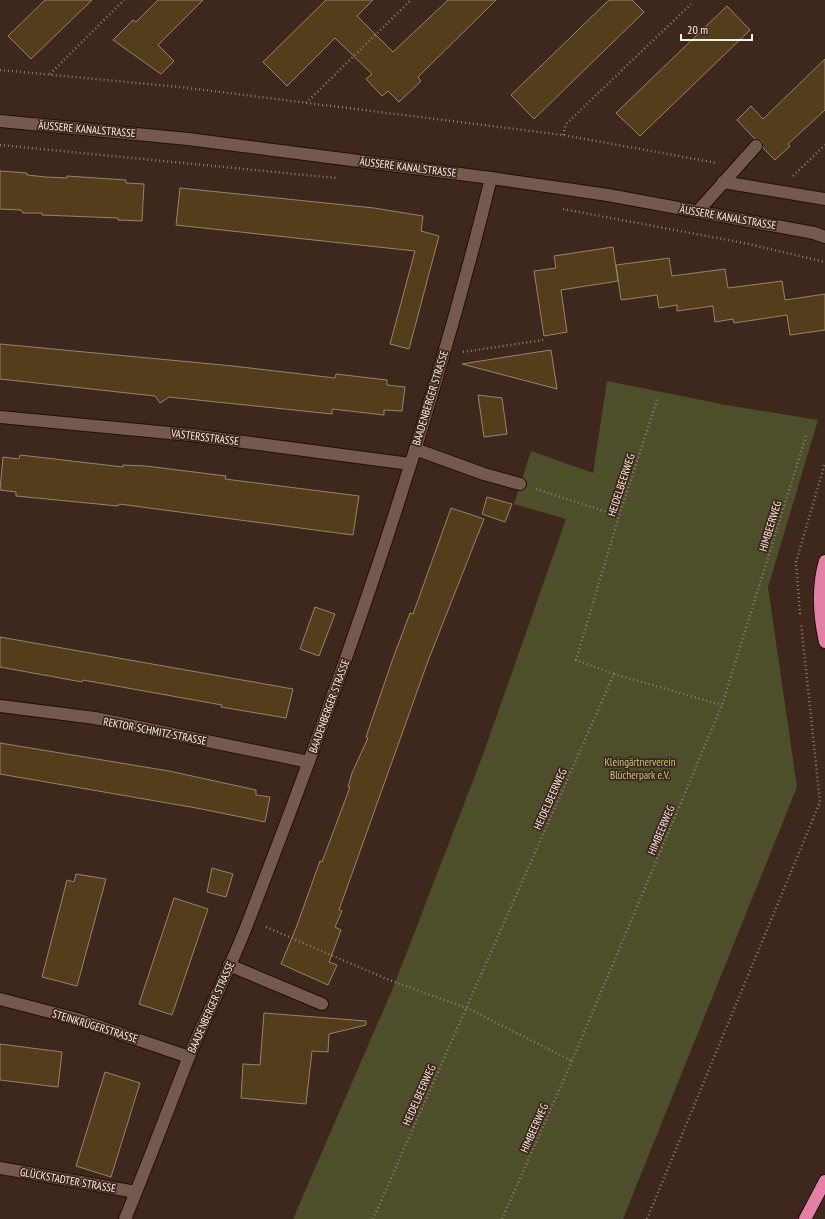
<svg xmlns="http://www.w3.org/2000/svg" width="825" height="1219" viewBox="0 0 825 1219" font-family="'PT Sans Narrow',sans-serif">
	<rect width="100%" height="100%" fill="#3e271c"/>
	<!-- green -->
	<path fill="#4c4f2a" d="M607,381L726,405L818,420L768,587L797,787L623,1219H293L395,983L484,752L566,519L514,504L531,451L593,473Z"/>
	<!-- building -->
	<path fill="#543d1a" stroke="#95846d" d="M45,0H92L31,59L8,36Z
		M158,0H203L158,45L174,61L161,74L113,40L133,20L136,22Z
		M326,0H373L357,16L393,52L448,0H496L418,77L421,81L399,102L388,91L382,96L366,79L372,74L335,38L287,86L263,62Z
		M609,0H632L644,12L534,119L511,95Z
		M727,6L750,30L640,136L616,113Z
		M825,59V110L788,144L790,146L775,160L763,148L761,141L755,139L737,120L751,106L763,119Z
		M0,171L27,173V175L46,177L67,178V176L126,180V183L144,184L142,221L118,220V218L42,215V213H23L21,210L0,209Z
		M180,188L374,208L423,216L421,231L439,236L409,349L390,344L415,251L176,225Z
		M613,247L618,281L561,290L567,332L544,336L534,271L556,268L554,256Z
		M669,258L672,276L725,269L728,288L782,281L785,300L825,294V330L790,335L787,315L734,323L733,319L715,322L713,306L677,311V305L659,308L657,295L621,300L616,265Z
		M0,344L233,366L335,378L336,374L387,380V385L405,387L402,411L384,410V415L332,409V414L169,397L160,403L155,396L0,379Z
		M551,350L557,389L462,364L531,353Z
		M478,395L502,398L507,434L484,437Z
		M20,455L123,467V465L146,466L226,476L225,479L359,496L353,535L119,504L118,506L16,496V492L0,490L3,457L19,459Z
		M487,497L512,504L505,522L482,514Z
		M451,508L484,519L428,661L339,910L342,911L335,927L341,930L329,962L337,965L328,985L281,964L296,928L320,861L322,862L350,787H348L352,773L368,738L366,737L392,661L410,613L413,614Z
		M315,607L335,614L319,656L300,649Z
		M0,637L293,689L286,718L221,707L222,705L83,680L82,682L0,667Z
		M0,743L169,771L256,790V795L270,797L265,822L202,809L0,774Z
		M212,868L233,874L226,897L207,892Z
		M76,874L106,879L77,986L42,977L67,880L74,882Z
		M174,898L208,909L172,1015L139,1004Z
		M264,1013L366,1021V1025L329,1034L328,1052L312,1051L306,1104L241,1098L243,1064L260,1065Z
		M0,1044L62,1052L58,1087L0,1080Z
		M105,1072L140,1083L111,1177L76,1166Z"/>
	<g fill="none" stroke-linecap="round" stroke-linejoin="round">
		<!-- lane casing -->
		<g stroke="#240f06" stroke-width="14">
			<path id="lane" d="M723,182L825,199
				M698,211L756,146
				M415,449L484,474L520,484
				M229,965L322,1004"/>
		</g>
		<!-- street casing -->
		<g stroke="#240f06" stroke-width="14">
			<path id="street" d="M0,417L191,435L410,464
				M0,706L95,718L309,762
				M0,999L77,1019L189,1057
				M0,1168L136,1192
				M125,1219C147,1166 167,1112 188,1059C208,1011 232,965 250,917C344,675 429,430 491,178"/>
		</g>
		<!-- secondary casing -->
		<g stroke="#240f06" stroke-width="14">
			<path id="secondary" d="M0,121L188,139L491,178L608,195L814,233L825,237"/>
		</g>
		<!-- highway casing -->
		<g stroke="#240f06" stroke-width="14">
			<path id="highway" d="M825,561C817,588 819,615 825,642
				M805,1219L825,1181"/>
		</g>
		<!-- path -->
		<path stroke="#907d73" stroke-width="2.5" stroke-dasharray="1 3" stroke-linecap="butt" d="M0,70L180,87L563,135L717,163
			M50,74L124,0
			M306,103L411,0
			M563,135L566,124L691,4
			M0,145L336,178
			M793,176L825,145
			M563,209L749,244L825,262
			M463,352L543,340
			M536,489L619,516
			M800,614L796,562L825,463
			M614,674L722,705
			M266,927L389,980L467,1008L572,1061
			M373,1219L614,674L576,660L619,516L658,397
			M502,1219L572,1061L722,705L806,436
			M647,1219L820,802L801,623"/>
		<!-- lane -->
		<use href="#lane" stroke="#745a4e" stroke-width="12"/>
		<!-- street -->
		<use href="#street" stroke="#745a4e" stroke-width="12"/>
		<!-- secondary -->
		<use href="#secondary" stroke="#745a4e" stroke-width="12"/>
		<!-- highway -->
		<use href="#highway" stroke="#e57fa5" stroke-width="12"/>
	</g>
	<g text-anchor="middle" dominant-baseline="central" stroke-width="3.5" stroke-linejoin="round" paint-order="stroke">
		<!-- street labels -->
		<g font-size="11" fill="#feefe7" stroke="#3e271c">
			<text transform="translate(87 129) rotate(5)">ÄUSSERE KANALSTRASSE</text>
			<text transform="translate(408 167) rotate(7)">ÄUSSERE KANALSTRASSE</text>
			<text transform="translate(728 217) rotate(10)">ÄUSSERE KANALSTRASSE</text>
			<text transform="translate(430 398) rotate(-73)">BAADENBERGER STRASSE</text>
			<text transform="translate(205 437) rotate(7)">VASTERSSTRASSE</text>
			<text transform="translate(621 485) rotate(-72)">HEIDELBEERWEG</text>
			<text transform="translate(770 526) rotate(-73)">HIMBEERWEG</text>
			<text transform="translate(329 706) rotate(-70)">BAADENBERGER STRASSE</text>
			<text transform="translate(155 731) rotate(11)">REKTOR-SCHMITZ-STRASSE</text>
			<text transform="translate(550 799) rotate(-66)">HEIDELBEERWEG</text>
			<text transform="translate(661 830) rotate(-67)">HIMBEERWEG</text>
			<text transform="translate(211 1007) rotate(-66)">BAADENBERGER STRASSE</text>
			<text transform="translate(95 1026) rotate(17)">STEINKRÜGERSTRASSE</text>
			<text transform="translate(419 1095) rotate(-66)">HEIDELBEERWEG</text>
			<text transform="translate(534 1128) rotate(-66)">HIMBEERWEG</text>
			<text transform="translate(68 1180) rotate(10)">GLÜCKSTADTER STRASSE</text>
		</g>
		<!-- park labels -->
		<g font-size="11" fill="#c0c581" stroke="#3e271c">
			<text x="640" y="762">Kleingärtnerverein<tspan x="640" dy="13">Blücherpark e.V.</tspan></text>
		</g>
	</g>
	<!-- scale -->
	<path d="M681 34v6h71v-6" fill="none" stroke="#feefe7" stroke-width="2"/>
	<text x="687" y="34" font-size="12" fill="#feefe7" stroke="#3e271c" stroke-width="3" paint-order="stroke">20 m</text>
</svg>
